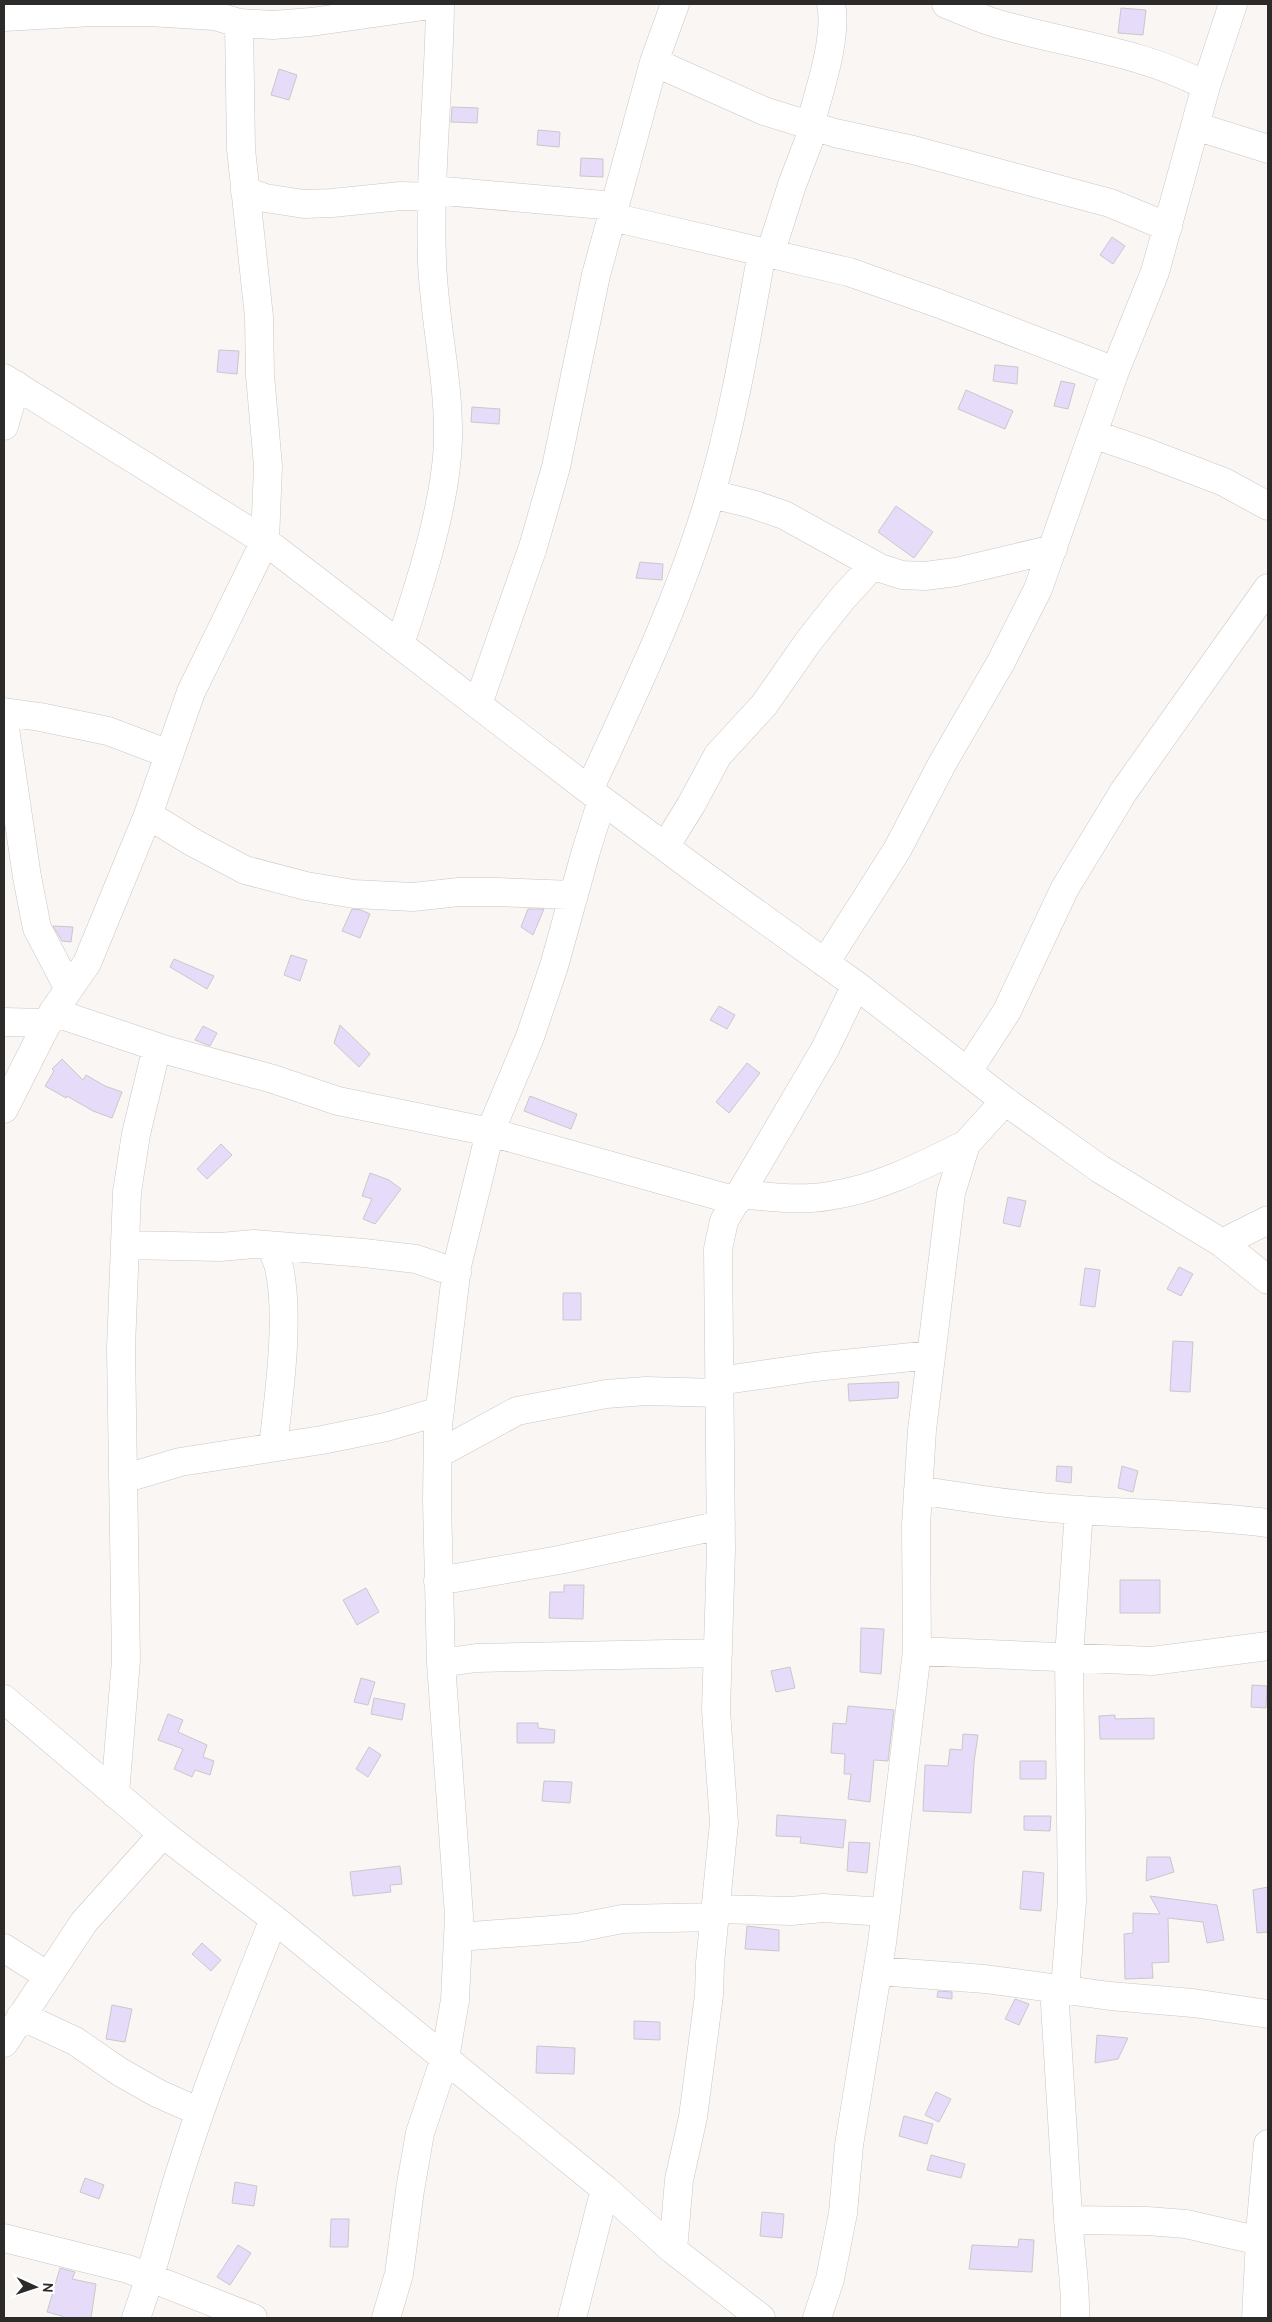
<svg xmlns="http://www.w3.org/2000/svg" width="1272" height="2322" viewBox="0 0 1272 2322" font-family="Cabin,sans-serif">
	<rect width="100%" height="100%" fill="#f9f6f4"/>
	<!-- building -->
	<path fill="#e6dbf9" stroke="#c9c8cb" d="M1121,8L1146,10L1143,35L1118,33Z
		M279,69L297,75L289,100L271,95Z
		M452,107L478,108L477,123L451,122Z
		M538,130L560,132L559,147L537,145Z
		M581,158L603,159V177L580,176Z
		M1112,237L1125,246L1113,264L1100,255Z
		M219,350L239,351L237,374L217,372Z
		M995,365L1018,367L1017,384L993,381Z
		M1061,381L1075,384L1068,409L1054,406Z
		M966,390L1013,411L1005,429L958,409Z
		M472,407L500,409L499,424L471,422Z
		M896,506L933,532L914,558L878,532Z
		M640,562L663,564L662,580L636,578Z
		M352,909L361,910L370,914L360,938L342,931Z
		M528,909H544L533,935L521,927Z
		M53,926L73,927L71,942L62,941Z
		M291,955L307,960L300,981L284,975Z
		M174,959L214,976L207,989L170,967Z
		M719,1006L735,1015L727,1029L710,1020Z
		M340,1025L370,1054L359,1067L334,1043Z
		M203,1026L217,1033L210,1046L195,1040Z
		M62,1059L83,1080L86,1075L105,1086L122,1092L112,1118L93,1111L67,1096L66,1098L45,1086L54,1071L52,1069Z
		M747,1063L760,1073L729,1113L716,1102Z
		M530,1096L577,1114L571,1129L524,1111Z
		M221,1144L232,1155L207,1179L197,1169Z
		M370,1173L389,1180L401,1189L375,1224L363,1219L372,1199L362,1196Z
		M1008,1197L1026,1201L1020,1227L1003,1223Z
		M1179,1267L1193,1274L1181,1296L1167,1289Z
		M1085,1268L1100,1270L1095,1307L1080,1305Z
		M563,1293H581V1320H563Z
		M1173,1341L1193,1342L1190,1392L1170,1391Z
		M899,1382L898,1398L849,1401L848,1384Z
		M1057,1466L1072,1467L1071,1483L1056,1481Z
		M1122,1466L1138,1471L1133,1492L1118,1488Z
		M1120,1580H1160V1613H1120Z
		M564,1585H584L583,1619L549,1618L550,1592H564Z
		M366,1588L379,1612L357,1625L343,1600Z
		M861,1628L884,1629L881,1674L860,1672Z
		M790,1667L795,1688L776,1692L771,1671Z
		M361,1678L375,1682L368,1705L354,1702Z
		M1252,1685L1267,1686L1266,1708L1251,1707Z
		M374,1698L405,1704L402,1720L371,1714Z
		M848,1706L894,1710L888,1761L874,1760L870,1802L848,1799L851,1774H844L845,1754L831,1753L833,1723L846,1724Z
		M168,1714L183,1720L178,1732L207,1745L203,1757L214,1761L210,1775L195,1770L192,1777L174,1769L183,1749L158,1740Z
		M1115,1715V1719L1154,1718V1739H1100L1099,1716Z
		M517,1723H538V1728L555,1730L554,1743H517Z
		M963,1734L978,1735L974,1762L971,1813L923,1811L925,1765L948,1766L950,1749L962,1750Z
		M369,1747L381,1755L368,1777L356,1769Z
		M1020,1761H1046V1779H1020Z
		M544,1781L572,1782L570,1803L542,1801Z
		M777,1815L846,1820L843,1848L800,1843L801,1837L776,1836Z
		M1024,1816H1051L1050,1831L1024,1830Z
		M849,1842L870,1843L867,1873L847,1871Z
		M1147,1857H1170L1174,1872L1146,1881Z
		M400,1866L402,1884L390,1885L391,1892L353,1896L350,1872Z
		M1023,1871L1044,1873L1041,1911L1020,1909Z
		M1268,1887V1932L1257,1933L1253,1890Z
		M1150,1896L1217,1905L1224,1940L1207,1943L1203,1922L1168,1918L1169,1962L1152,1963L1153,1978L1125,1979L1124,1934L1133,1933V1913L1160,1914Z
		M747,1926L779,1930V1951L745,1949Z
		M202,1943L221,1960L211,1971L192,1954Z
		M938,1991L952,1992V1999L937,1997Z
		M1015,1999L1029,2004L1019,2025L1005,2019Z
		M112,2005L132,2009L125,2042L106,2039Z
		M634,2021L660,2022V2040L634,2039Z
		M1097,2035L1128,2038L1118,2059L1095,2063Z
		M537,2046L575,2048L574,2074L536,2073Z
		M936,2092L951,2099L939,2122L925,2115Z
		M904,2116L933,2124L927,2144L899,2136Z
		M931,2155L965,2164L961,2178L927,2170Z
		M85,2178L104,2185L99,2199L80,2192Z
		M235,2182L257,2186L254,2206L232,2203Z
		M762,2212L784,2214L782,2238L760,2236Z
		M331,2219H349L348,2247H330Z
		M1019,2239L1034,2240L1032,2272L969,2269L972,2245L1018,2247Z
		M238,2245L251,2253L230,2285L217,2277Z
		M60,2268L75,2272L72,2279L96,2284L91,2318H62V2316L47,2312Z"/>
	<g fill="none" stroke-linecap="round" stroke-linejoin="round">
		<!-- minor casing -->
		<g stroke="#cac7c5" stroke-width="29">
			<path id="minor" d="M946,4C961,10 977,17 992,22C1063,44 1140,50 1206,86
				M4,17L93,12H149L215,16L239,23L273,25L311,22L438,4
				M654,62L764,111L835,133L913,150L1110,203L1168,227
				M810,125C819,92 838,37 831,4
				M1195,126L1268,149
				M432,190L615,206
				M245,191L265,198L304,204L332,203L401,196L432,197
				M612,217L849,272L940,304L1115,371
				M770,254L792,185L814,127
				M4,378L265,541L602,800L700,873L856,985L1005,1101L1100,1169L1222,1243L1268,1280
				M4,426L16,385
				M1093,434L1148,453L1224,482L1268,506
				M711,494L752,504L784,515L880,568L902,575L925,576L956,572L1053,549
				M400,644C420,584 447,501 448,438C449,379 434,320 432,261C429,175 439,90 440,4
				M478,704L533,547L556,467L596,275L654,62L675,4
				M4,712L40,717L108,731L169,754
				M4,721L27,877L37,928L69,989
				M589,790C633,695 679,600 709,500C733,420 747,335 762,252
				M148,815L194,843L245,870L306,886L354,894L413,897L459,892H498L574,895
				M665,847L691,805L718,755L764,705L808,642L842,599L873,565
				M825,963L897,850L942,764L1001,662L1038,589L1115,371L1155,272L1206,86L1233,4
				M53,1012L166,1050L273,1079L338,1101L490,1132L737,1201
				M4,1022L48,1023
				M968,1071L1007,1011L1065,888L1124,791L1268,588
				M4,1109L53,1012L87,963L148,815L191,692L265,541L268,466L260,375L259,317L241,149L239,23
				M741,1194C770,1197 800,1201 829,1196C878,1189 922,1166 966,1144
				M1222,1243L1268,1220
				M126,1245L220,1247L254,1244L364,1253L416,1259L457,1273
				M270,1246C273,1252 277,1260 279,1267C290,1318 279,1395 273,1447
				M719,1381L815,1367L931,1355
				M438,1454L517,1411L606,1394L646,1391L719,1393
				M123,1479L180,1462L322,1440L386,1427L440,1411
				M918,1490C962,1497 1006,1504 1051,1508C1123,1514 1196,1514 1268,1523
				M438,1581L559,1560L721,1525
				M917,1651L1152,1661L1268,1646
				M441,1663L476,1658L718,1653
				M4,1699L163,1834L274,1919L605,2189L673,2250L761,2318
				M115,1794L126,1660L121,1348L127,1192L136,1134L157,1047
				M715,1909L791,1911L823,1908L886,1912
				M458,1937L577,1928L622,1919L715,1917
				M4,1948L48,1976
				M878,1971L985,1979L1110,1996L1193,2003L1268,2014
				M1054,1988C1059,2064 1063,2140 1068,2216C1070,2250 1076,2284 1075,2318
				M1065,1989L1072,1901L1069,1657L1079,1510
				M21,2016L75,2041L120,2072L159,2094L200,2112
				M4,2043L84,1922L163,1834
				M1068,2220L1147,2221L1186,2224L1260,2241
				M4,2238L128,2269L253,2318
				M673,2250L679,2180L693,2117L709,1995L710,1963L724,1823L716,1710L721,1550L718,1249L724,1221L825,1049L856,985
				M136,2318C154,2269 165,2218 181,2169C208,2083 241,2001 274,1919
				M386,2318L399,2274L410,2190L420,2133L445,2058L455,2000L459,1916L441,1663L437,1501L438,1425L457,1266L490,1132L530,1037L554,966L586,851L602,800
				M572,2318L605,2189
				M817,2318L830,2279L843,2213L849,2145L882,1943L917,1651L916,1525L922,1430L951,1193L966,1144L1005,1101
				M1256,2318L1261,2221L1268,2144"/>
		</g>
		<!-- minor -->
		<use href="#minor" stroke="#fff" stroke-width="28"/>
	</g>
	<!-- border -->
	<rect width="1272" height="2322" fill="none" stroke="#2c2b2a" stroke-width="10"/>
	<!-- north arrow -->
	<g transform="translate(35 2287) rotate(93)" stroke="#ffffff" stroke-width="4" paint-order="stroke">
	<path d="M0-4L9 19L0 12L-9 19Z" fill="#2c2b2a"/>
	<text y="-8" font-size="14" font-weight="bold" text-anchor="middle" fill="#2c2b2a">N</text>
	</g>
</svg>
